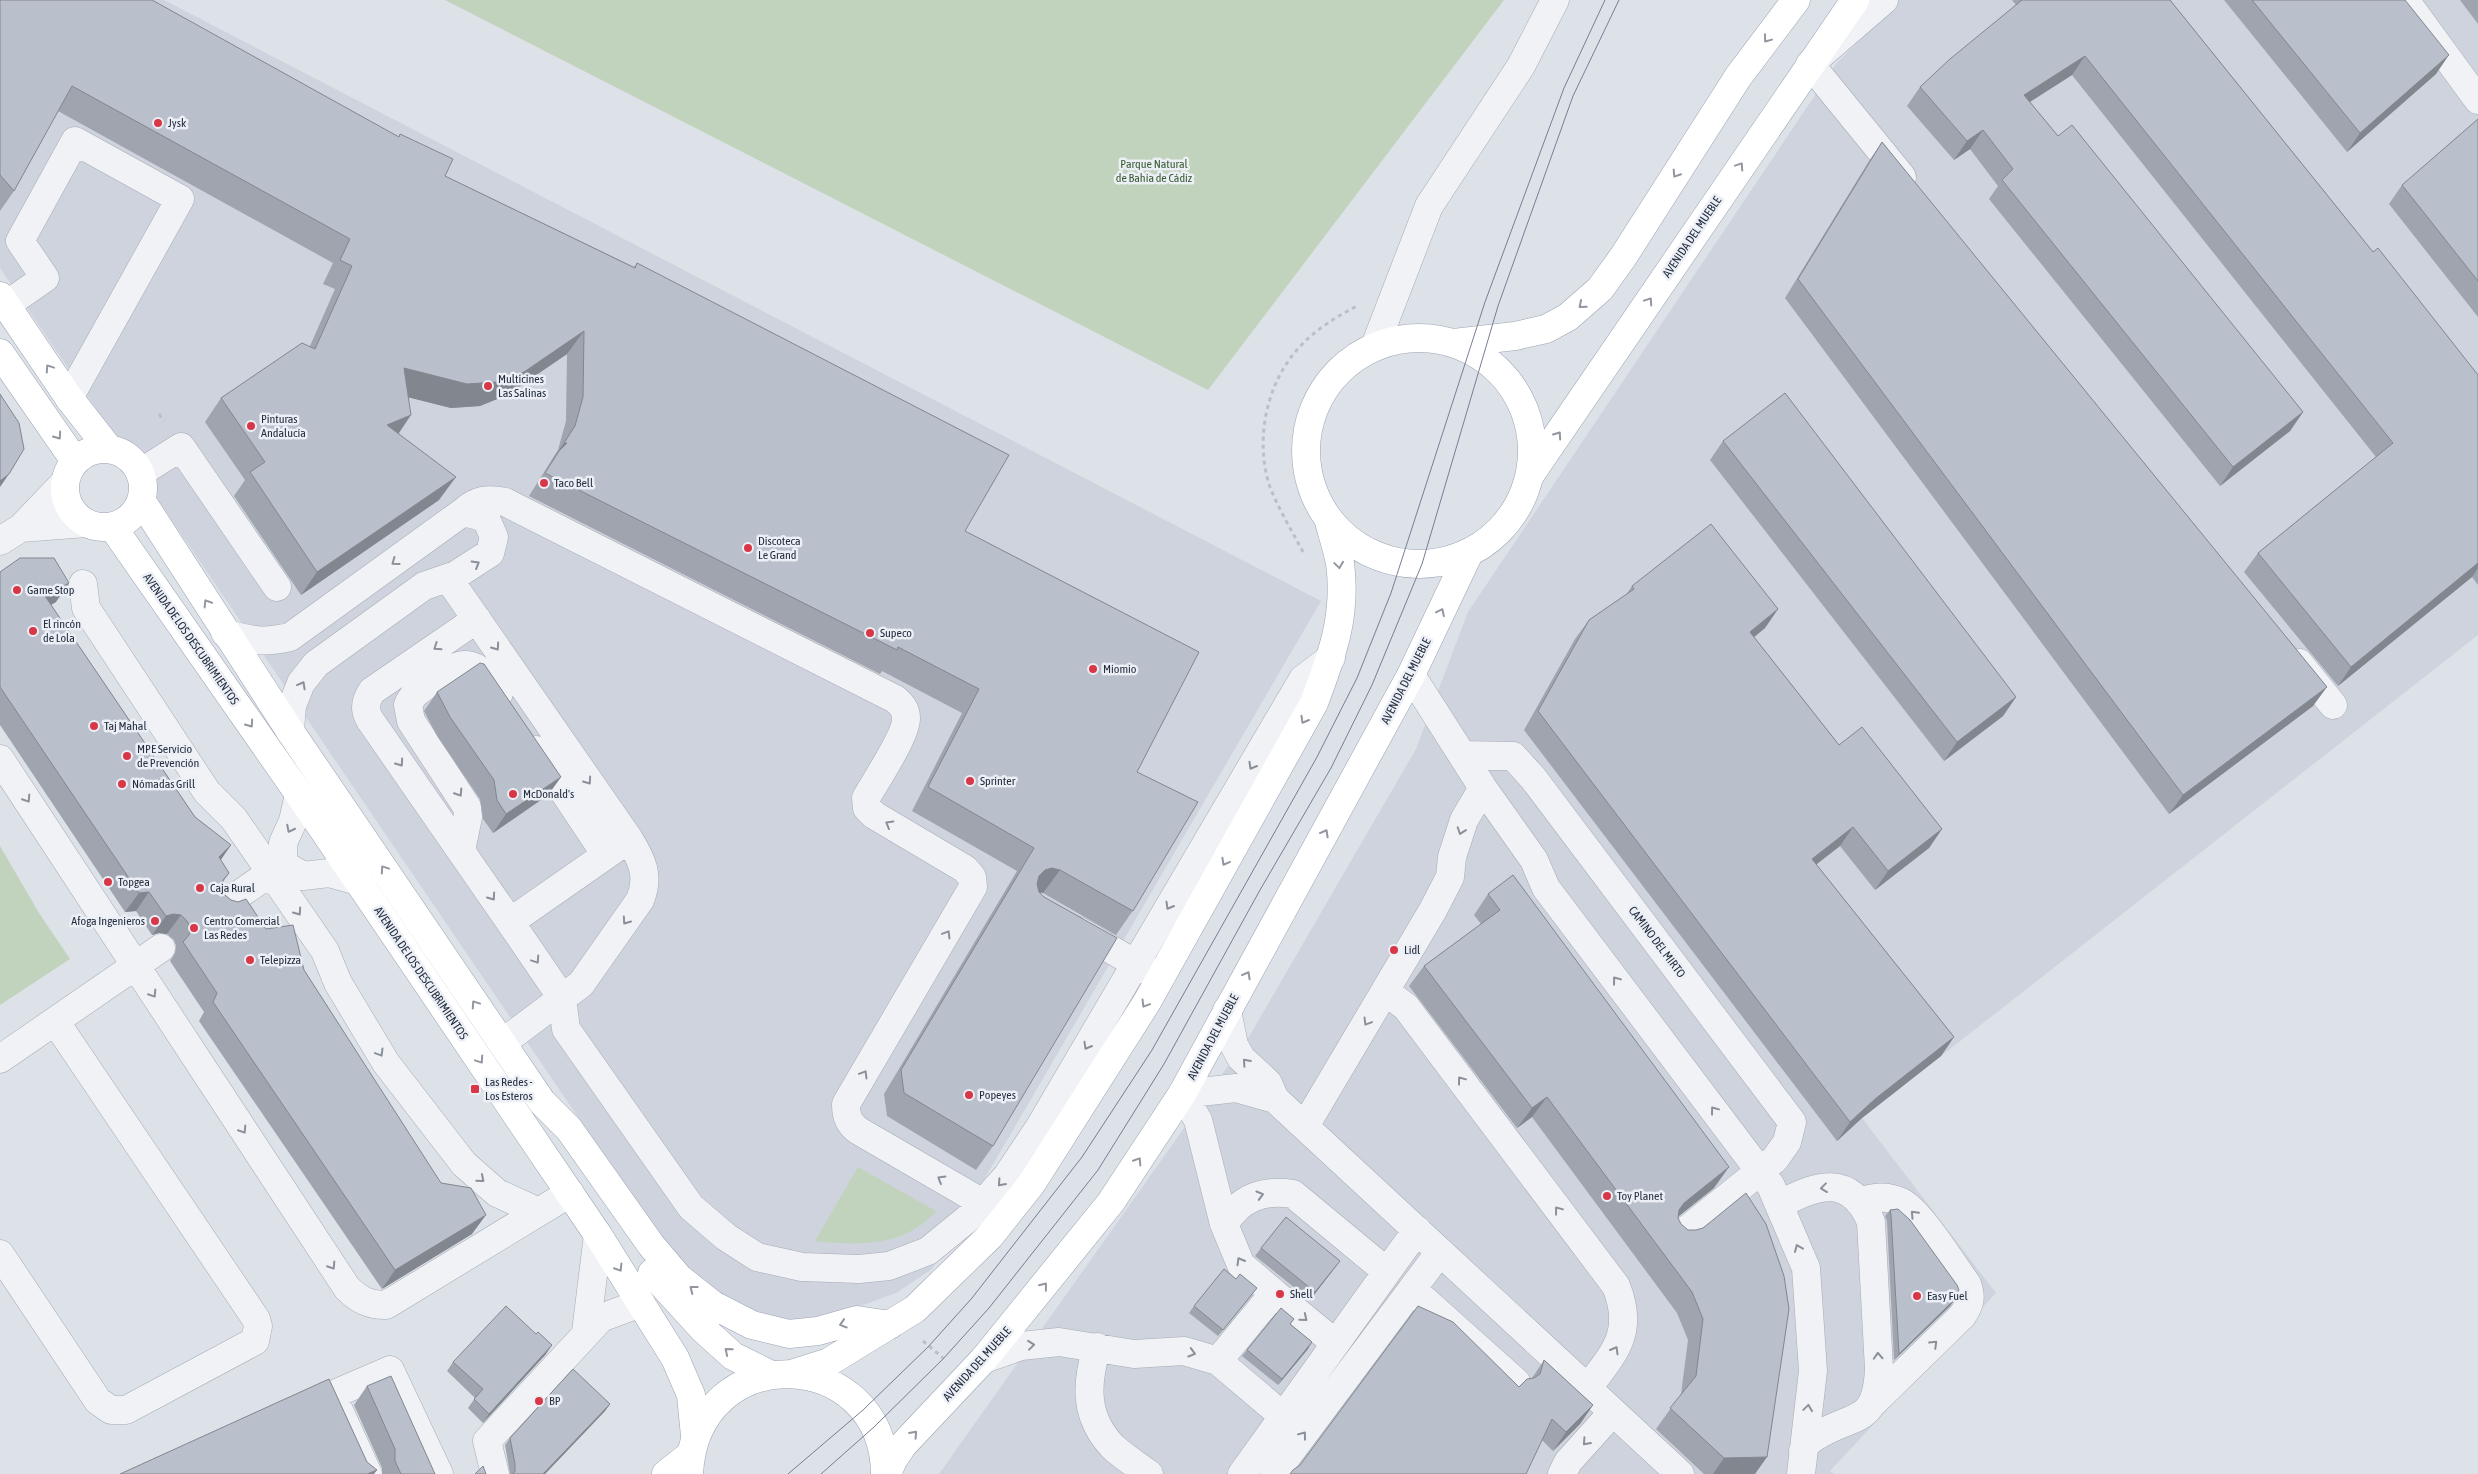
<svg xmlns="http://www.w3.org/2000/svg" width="2478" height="1474" viewBox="0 0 2478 1474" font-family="'Asap Condensed',sans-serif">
	<rect width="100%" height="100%" fill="#dde1e8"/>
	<!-- built -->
	<path fill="#ced3dd" d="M0,0H164L1321,601L932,1269L896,1293L836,1315L796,1320L757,1314L710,1291L672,1255L0,268Z
		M1899,0H2478V635L1862,1118L1996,1293L1830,1471L1834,1474H939L1250,1035L1416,749L1468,612L1836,64Z"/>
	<!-- green -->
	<path fill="#c2d3bd" d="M445,0H1504L1208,390Z
		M0,846L39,913L70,959L0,1005Z
		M858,1167L936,1211C906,1247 857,1246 815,1241Z"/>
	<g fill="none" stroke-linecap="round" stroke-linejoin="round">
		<!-- minor casing -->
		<g stroke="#a6abb5" stroke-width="29">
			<path id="minor" d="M1884,0L1810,64L1902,177
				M2405,0L2478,100
				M6,305L45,278L20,241L75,141L180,199L69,398
				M1375,346L1429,206L1521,66L1555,0
				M140,473L181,447L277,587
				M463,512C476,500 488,498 505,502L895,699C901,704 906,709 906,718C907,734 875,782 866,798L867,808L874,815L965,869L972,877L973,887L846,1104C846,1117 849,1124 859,1131L983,1203
				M21,528L86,523
				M0,541L21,528L64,483
				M448,578L629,839C642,860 650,876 640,900L581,984L502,1043
				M83,584L86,608L207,792L234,819L325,951L338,983L386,1063L464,1164L497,1193L539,1212
				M477,619L372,691C365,701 364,710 370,720L510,922L629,839
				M225,633C251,641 264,643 290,637L463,512L480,516L487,521L494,537L490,553L456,575L424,586L316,664L301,683L292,706L290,731
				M2299,663L2333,705
				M1411,675L1483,788L1534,860L1546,888L1771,1186L1779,1205L1806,1268L1813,1371L1801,1474
				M536,750L606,855
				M1462,755L1513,756L1533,778L1792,1122L1787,1142L1775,1159L1679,1236
				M0,759L347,1288C359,1300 369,1305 386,1305L570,1193
				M461,851L468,817L467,807L411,721L408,705C412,694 421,689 430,683C464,658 474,657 499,693
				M283,864L303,876L329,873L358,881
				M283,864V843L293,821L299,794
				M224,905L283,864
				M510,922L562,998L566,1029L691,1207L726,1237L757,1257L802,1267L859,1269L889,1266L928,1251L972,1215L983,1203L1007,1176L1039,1128L1303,679L1331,658
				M1079,931L1150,972
				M1385,991L1406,1007L1616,1286C1635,1333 1614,1353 1587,1389
				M1227,1010L1234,1045L1241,1058L1268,1083L1275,1099L1680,1474
				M0,1059L161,948
				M1305,1126L1433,910L1450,877L1452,857L1464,820L1483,788
				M1859,1202C1874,1197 1886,1195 1901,1202C1920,1211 1953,1265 1967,1284C1972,1297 1970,1305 1962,1316L1874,1402
				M1779,1205C1816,1184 1851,1173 1871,1222L1879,1369C1876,1427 1854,1412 1815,1437C1809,1441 1806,1443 1803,1451
				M1224,1224C1241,1198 1262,1189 1293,1194L1386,1271
				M1440,1252L1412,1289L1516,1382
				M0,1254L98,1401L111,1410H126L255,1341L258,1326L256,1319L55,1021
				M1274,1293L1335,1343
				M586,1332L598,1235
				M1097,1347C1086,1383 1084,1416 1112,1446C1122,1456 1137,1465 1149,1474
				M984,1359L1021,1346L1059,1342L1134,1354L1184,1351L1218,1361L1274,1293L1241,1265L1224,1224L1198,1120L1182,1094L1236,1088L1275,1099
				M1218,1361L1283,1416
				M368,1474L332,1395L390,1370L439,1474
				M495,1474L487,1441L601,1318L641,1303
				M1242,1474L1417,1230
				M1274,1474L1412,1289
				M1562,1474L1568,1462L1612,1413"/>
		</g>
		<!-- major casing -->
		<g stroke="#9ba4b4" stroke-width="29">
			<path id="major" d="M0,296L69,398L109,449
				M1306 451a113 113 0 1 1 226 0a113 113 0 1 1-226 0Z
				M1454,343L1515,336L1546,329L1568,317L1600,289L1623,257L1738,77L1796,0
				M0,353L75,461
				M65 488a39 39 0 1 1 78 0a39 39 0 1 1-78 0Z
				M1530,475L1855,0
				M141,500L290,731L542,1102L569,1129L651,1245L679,1278L713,1305L752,1325L789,1334L818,1331L857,1320L890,1325
				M112,526L299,794L598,1235L675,1358L691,1395L695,1436
				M652,1273L703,1329L733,1356L771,1375
				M791,1374L829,1362L915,1309L990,1236L1032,1183L1147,1002L1314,703C1332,655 1347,616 1340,563C1337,548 1332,533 1328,518
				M666,1474L690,1455
				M689,1474C696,1337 884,1345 885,1474
				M887,1474L893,1460L903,1445L984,1359L1111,1202L1182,1094L1411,675L1469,553"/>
		</g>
		<!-- path -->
		<path stroke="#bbbfc6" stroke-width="3" stroke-dasharray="4 4" stroke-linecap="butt" d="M159,414L164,421
			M1303,552C1292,531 1279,510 1270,487C1255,443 1265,387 1296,351C1313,331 1334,318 1357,306
			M923,1341L943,1358"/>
		<!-- minor -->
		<use href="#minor" stroke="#f0f2f6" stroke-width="28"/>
		<!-- major -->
		<use href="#major" stroke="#fff" stroke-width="28"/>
		<!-- tram -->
		<path stroke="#757f93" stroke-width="1" d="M788,1474L863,1410L928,1347L972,1298L1082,1157L1152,1050L1317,757L1357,678L1391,593L1485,302L1564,88L1605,0
			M821,1474L874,1427L943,1359L989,1308L1098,1170L1164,1064L1260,890L1331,768L1372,685L1422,564L1498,306L1573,96L1619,0"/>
	</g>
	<!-- wall -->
	<path fill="#9fa4af" d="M0,0L399,137L400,134L445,176L634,267L637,263L965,531L1137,772L1136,906L1116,935L1043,893H1040L993,1146L976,1170L887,1116L884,1094L1017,871L912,811L962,713L882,671L880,674L529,496L558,450L566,421L567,354L507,395L480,406L451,408L408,397L398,434L439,500L301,595L234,496L245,480L205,422L221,398L310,346L335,289L323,284L333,263L58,111L14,191L0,211Z
		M2012,0H2170L2373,252L2478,375V585L2472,577L2338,686L2244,572L2258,553L2376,457L2072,75L2030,102L2058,136L2303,412L2290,431L2220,486L1989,199L1998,186L1970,149L1954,160L1907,106L1920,87L2016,5Z
		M2224,0H2405L2436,74L2347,152Z
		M2460,0H2478V24Z
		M2478,119V317L2389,204L2402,185Z
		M1882,142L2313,706L2169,814L1785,298L1869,161Z
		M1723,441L2016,697L2003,716L1944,761L1710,460Z
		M0,572L56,602L51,605L195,817L231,845L220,860L229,873L223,882L222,888L225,895L266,929L304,970L472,1234L382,1289L199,1021L204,1012L170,961L175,953L176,946L174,940L167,934L159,933L152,935L136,911L125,912L0,725Z
		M1632,586L1778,609L1765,628L1754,637L1839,745L1942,829L1929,848L1875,890L1840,846L1816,864L1954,1037L1941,1056L1862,1118L1837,1141L1524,730L1575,639L1589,620L1626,595Z
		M437,692L561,777L548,795L493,833L483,819L480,799L437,736L424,711Z
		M1488,894L1714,1188L1678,1216V1218L1755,1474H1704L1656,1429L1681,1394L1688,1340L1677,1313L1532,1117L1517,1128L1409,986L1424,966L1481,924L1474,915Z
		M1890,1210L1955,1299L1950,1306L1894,1360L1887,1221L1885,1216Z
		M1261,1248L1334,1269L1310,1300L1255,1256Z
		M1252,1295L1218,1336L1189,1313L1194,1306Z
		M1291,1324L1308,1349L1278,1385L1242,1356L1247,1350Z
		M546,1354L483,1423L468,1408L475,1398L447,1371L453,1362Z
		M1544,1360L1593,1405L1580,1424L1553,1451L1542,1440L1300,1465L1519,1387L1532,1378Z
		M367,1386L435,1474H382V1468L354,1405Z
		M610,1404L605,1411L545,1474H510L505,1445L510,1438Z"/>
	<!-- shaded-wall -->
	<path fill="#82868e" d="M2449,55L2436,74L2347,152L2360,133Z
		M2085,56L2072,75L2011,114L2024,95Z
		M1983,130L1970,149L1954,160L1967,141Z
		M584,331L567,354L507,395L480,406L451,408L387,392L404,368Z
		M2303,412L2290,431L2220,486L2233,467Z
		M411,415L395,439L387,425Z
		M564,443H567L559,451L548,466Z
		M9,474L0,487V481Z
		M456,477L439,500L301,595L317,572Z
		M2478,563V568L2472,577L2338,686L2351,667Z
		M69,583L56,602L32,615L45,596Z
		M1778,609L1765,628L1737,651L1750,632Z
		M2327,687L2313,706L2169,814L2183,795Z
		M2016,697L2003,716L1944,761L1957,742Z
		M561,777L548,795L493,833L506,814Z
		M1853,827L1840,846L1799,878L1812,859Z
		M1942,829L1929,848L1875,890L1888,871Z
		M231,845L218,864L219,857Z
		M1052,868L1060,870L1043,893L1035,891L1039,876L1045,870Z
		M149,892L136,911L125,912L139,893Z
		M173,914L181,915L167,934L159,933L152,935L166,916Z
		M1954,1037L1941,1056L1862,1118L1837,1141L1850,1122L1875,1099Z
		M1547,1097L1532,1117L1517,1128L1532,1108Z
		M1729,1167L1714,1188L1669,1224L1684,1203Z
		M486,1215L472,1234L382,1289L395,1270Z
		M1340,1261L1334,1269L1310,1300L1315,1292Z
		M1955,1299L1950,1306L1894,1360L1899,1354Z
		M1312,1342L1308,1349L1278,1385L1282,1379Z
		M552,1345L546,1354L483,1423L489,1414Z
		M610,1404L605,1411L545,1474H543Z
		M1593,1405L1580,1424L1553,1451L1566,1432Z
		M1767,1457L1755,1474H1713L1724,1458Z
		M377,1470L374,1474H367Z"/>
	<!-- building -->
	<path fill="#b9bfcb" stroke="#82868e" d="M0,0H152L399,137L400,134L453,159L445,176L635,268L637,263L1009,455L965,531L1199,652L1137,772L1198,802L1136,906L1133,911L1060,870L1052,868L1045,870L1039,876L1037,884L1039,892L1044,897L1117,938L993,1146L904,1093L901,1070L1034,848L928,787L979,689L898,647L897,650L545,473L559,451L567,443H564L575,426L583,397L584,331L524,372L496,382L467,384L404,368L411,415L387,425L456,477L317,572L250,472L265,462L221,398L302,343L315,349L352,266L340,260L350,239L72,86L14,191L0,175Z
		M2022,0H2170L2373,252L2378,248L2478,375V563L2351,667L2258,553L2393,443L2085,56L2024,95L2058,136L2072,125L2303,412L2233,467L2002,180L2013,169L1983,130L1967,141L1920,87L1950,59Z
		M2252,0H2405L2449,55L2360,133Z
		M2478,119V281L2402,185Z
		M1882,142L2327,687L2183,795L1798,279Z
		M1785,393L2016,697L1957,742L1723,441Z
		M0,394L19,423L24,449L9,474L0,481Z
		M1711,524L1778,609L1750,632L1839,745L1862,727L1942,829L1888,871L1853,827L1812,859L1954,1037L1875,1099L1850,1122L1538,711L1589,620L1634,589L1632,586Z
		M20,558H54L69,583L45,596L195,817L231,845L219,857L229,873L223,880L222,888L225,895L231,900L238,902L246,899L266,929L293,925L304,970L441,1183L471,1188L486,1215L395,1270L213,1002L217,993L183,942L189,935L190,927L187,921L181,915L173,914L166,916L149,892L139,893L0,687V572Z
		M480,663L484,664L561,777L506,814L497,800L494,780L450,717L437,692Z
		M1513,875L1729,1167L1684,1203L1679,1210L1678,1218L1681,1224L1688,1230H1696L1703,1228L1746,1193L1766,1224L1784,1276L1789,1309L1767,1457L1724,1458L1670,1408L1696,1376L1703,1319L1692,1292L1547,1097L1532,1108L1424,966L1500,910L1488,894Z
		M1898,1209L1910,1220L1957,1285L1959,1290L1955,1299L1899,1354L1891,1215L1890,1210Z
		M1286,1217L1340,1261L1315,1292L1261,1248Z
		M1224,1269L1236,1279L1240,1274L1257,1288L1223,1330L1194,1306Z
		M506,1306L536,1334L538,1332L552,1345L489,1414L474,1399L483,1389L453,1362Z
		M1418,1306L1453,1322L1519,1387L1527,1379L1534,1378L1540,1374L1544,1360L1593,1405L1566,1432L1552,1419L1526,1474H1290L1293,1470L1300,1465Z
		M1281,1308L1294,1319L1290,1324L1312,1342L1282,1379L1247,1350Z
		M573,1369L610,1404L543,1474H513L515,1471V1464L510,1438Z
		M391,1376L435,1474H401L395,1461V1449L367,1386Z
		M329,1379L367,1462L377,1470L367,1474H120Z
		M483,1466L486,1474H475Z"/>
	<!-- one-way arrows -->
	<defs><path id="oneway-chevron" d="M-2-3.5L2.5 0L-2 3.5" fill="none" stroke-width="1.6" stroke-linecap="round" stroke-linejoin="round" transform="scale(1.25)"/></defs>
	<g stroke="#92969f">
		<use href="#oneway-chevron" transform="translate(1767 39) rotate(127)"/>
		<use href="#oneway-chevron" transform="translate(1740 166) rotate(-56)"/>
		<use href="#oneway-chevron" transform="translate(1676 174) rotate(123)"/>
		<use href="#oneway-chevron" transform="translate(1649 301) rotate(-56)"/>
		<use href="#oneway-chevron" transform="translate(1582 305) rotate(140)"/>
		<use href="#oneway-chevron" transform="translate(49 368) rotate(-124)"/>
		<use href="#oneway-chevron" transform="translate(1558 435) rotate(-55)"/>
		<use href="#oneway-chevron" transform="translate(58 436) rotate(55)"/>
		<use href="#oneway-chevron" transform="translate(1339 565) rotate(82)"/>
		<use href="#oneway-chevron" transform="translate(207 603) rotate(-122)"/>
		<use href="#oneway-chevron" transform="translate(1441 612) rotate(-64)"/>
		<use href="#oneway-chevron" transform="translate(1304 720) rotate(120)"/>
		<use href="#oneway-chevron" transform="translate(250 724) rotate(55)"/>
		<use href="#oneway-chevron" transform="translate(1325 833) rotate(-61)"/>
		<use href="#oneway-chevron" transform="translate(1225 862) rotate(119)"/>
		<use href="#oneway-chevron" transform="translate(384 869) rotate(-124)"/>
		<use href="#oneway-chevron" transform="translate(1247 975) rotate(-61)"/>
		<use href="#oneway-chevron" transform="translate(475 1004) rotate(-124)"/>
		<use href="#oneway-chevron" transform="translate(1145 1004) rotate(121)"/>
		<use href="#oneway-chevron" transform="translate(480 1060) rotate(56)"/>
		<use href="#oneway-chevron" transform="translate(1138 1161) rotate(-57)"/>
		<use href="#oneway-chevron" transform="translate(619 1268) rotate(58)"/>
		<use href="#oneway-chevron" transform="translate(1044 1286) rotate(-52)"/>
		<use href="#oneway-chevron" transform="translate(693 1289) rotate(-142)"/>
		<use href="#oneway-chevron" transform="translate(843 1324) rotate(163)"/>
		<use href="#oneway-chevron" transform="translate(728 1351) rotate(-140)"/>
		<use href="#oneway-chevron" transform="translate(914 1434) rotate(-48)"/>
	</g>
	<g stroke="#8a909a">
		<use href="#oneway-chevron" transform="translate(395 562) rotate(144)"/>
		<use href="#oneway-chevron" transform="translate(476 564) rotate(-31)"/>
		<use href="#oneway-chevron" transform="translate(437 647) rotate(146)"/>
		<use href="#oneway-chevron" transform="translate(496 647) rotate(55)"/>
		<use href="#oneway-chevron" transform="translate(302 685) rotate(-61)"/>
		<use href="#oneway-chevron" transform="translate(400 763) rotate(55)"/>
		<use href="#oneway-chevron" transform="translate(1252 766) rotate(120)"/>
		<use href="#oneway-chevron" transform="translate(588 781) rotate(55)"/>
		<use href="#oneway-chevron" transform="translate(459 793) rotate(57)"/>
		<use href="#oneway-chevron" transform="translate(27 799) rotate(57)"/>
		<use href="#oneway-chevron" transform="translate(889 824) rotate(-150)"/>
		<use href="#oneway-chevron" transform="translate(290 829) rotate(117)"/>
		<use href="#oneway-chevron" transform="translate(1461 831) rotate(109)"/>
		<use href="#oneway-chevron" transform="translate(492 897) rotate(55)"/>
		<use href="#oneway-chevron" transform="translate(1169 906) rotate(120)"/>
		<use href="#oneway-chevron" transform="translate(298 912) rotate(55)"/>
		<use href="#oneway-chevron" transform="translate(626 921) rotate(125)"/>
		<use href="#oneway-chevron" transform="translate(947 934) rotate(-59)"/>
		<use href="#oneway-chevron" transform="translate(536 960) rotate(56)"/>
		<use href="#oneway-chevron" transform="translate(1616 980) rotate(-127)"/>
		<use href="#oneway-chevron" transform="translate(153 994) rotate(57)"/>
		<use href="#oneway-chevron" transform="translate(1367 1022) rotate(121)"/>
		<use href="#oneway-chevron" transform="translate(1087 1046) rotate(120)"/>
		<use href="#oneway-chevron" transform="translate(380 1053) rotate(59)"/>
		<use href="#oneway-chevron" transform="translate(1246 1062) rotate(-132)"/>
		<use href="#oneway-chevron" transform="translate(864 1074) rotate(-59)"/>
		<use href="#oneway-chevron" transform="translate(1461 1080) rotate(-127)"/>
		<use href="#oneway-chevron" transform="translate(1714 1110) rotate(-127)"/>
		<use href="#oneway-chevron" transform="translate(243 1130) rotate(57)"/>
		<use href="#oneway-chevron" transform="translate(481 1179) rotate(40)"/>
		<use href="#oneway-chevron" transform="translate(941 1179) rotate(-149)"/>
		<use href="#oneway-chevron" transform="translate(1001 1183) rotate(132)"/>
		<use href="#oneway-chevron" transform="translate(1824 1188) rotate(173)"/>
		<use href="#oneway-chevron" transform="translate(1260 1195) rotate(-16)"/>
		<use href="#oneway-chevron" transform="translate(1558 1210) rotate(-127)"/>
		<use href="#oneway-chevron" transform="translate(1914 1214) rotate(-133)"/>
		<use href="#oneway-chevron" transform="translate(1798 1248) rotate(-113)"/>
		<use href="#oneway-chevron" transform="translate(1240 1261) rotate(-120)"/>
		<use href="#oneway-chevron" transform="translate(332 1266) rotate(57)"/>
		<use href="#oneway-chevron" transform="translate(1304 1318) rotate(39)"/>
		<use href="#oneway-chevron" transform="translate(1934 1344) rotate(-44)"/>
		<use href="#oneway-chevron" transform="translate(1031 1345) rotate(-6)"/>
		<use href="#oneway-chevron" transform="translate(1615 1350) rotate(-60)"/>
		<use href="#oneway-chevron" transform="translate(1192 1353) rotate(16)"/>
		<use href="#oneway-chevron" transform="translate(1878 1356) rotate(-93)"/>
		<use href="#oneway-chevron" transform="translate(1808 1408) rotate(-82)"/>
		<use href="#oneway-chevron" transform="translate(1303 1435) rotate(-53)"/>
		<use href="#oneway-chevron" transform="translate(1586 1442) rotate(132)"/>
	</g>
	<!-- markers -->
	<g fill="#d83748" stroke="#ecf0f6" stroke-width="2">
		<circle cx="158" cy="123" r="5"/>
		<circle cx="488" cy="386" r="5"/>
		<circle cx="251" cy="426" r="5"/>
		<circle cx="544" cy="483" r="5"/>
		<circle cx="748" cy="548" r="5"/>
		<circle cx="17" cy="590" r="5"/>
		<circle cx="33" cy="631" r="5"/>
		<circle cx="870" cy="633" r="5"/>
		<circle cx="1093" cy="669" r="5"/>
		<circle cx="94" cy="726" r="5"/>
		<circle cx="127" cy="756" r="5"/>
		<circle cx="970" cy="781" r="5"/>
		<circle cx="122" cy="784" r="5"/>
		<circle cx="513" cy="794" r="5"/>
		<circle cx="108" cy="882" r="5"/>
		<circle cx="200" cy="888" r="5"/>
		<circle cx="155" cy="921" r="5"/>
		<circle cx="194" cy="928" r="5"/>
		<circle cx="1394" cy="950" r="5"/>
		<circle cx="250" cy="960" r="5"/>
		<rect x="470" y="1084" width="10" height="10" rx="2.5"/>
		<circle cx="969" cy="1095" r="5"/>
		<circle cx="1607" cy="1196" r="5"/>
		<circle cx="1280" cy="1294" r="5"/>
		<circle cx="1917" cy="1296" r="5"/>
		<circle cx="539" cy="1401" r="5"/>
	</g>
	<g text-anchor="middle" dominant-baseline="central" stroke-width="5" stroke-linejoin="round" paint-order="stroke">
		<!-- poi labels -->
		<g font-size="12" fill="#252e3f" stroke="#ecf0f6" text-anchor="start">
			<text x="168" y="123">Jysk</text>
			<text x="498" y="379">Multicines<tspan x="498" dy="14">Las Salinas</tspan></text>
			<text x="261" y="419">Pinturas<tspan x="261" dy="14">Andalucía</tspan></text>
			<text x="554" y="483">Taco Bell</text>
			<text x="758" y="541">Discoteca<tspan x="758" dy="14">Le Grand</tspan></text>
			<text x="27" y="590">Game Stop</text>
			<text x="43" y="624">El rincón<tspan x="43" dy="14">de Lola</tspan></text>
			<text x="880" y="633">Supeco</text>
			<text x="1103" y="669">Miomio</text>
			<text x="104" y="726">Taj Mahal</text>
			<text x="137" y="749">MPE Servicio<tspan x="137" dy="14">de Prevención</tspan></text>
			<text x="980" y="781">Sprinter</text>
			<text x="132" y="784">Nómadas Grill</text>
			<text x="523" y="794">McDonald's</text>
			<text x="118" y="882">Topgea</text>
			<text x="210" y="888">Caja Rural</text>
			<text x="145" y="921" text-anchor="end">Afoga Ingenieros</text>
			<text x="204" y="921">Centro Comercial<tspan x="204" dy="14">Las Redes</tspan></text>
			<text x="1404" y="950">Lidl</text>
			<text x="260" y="960">Telepizza</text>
			<text x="485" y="1082">Las Redes -<tspan x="485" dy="14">Los Esteros</tspan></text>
			<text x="979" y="1095">Popeyes</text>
			<text x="1617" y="1196">Toy Planet</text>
			<text x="1290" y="1294">Shell</text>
			<text x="1927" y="1296">Easy Fuel</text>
			<text x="549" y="1401">BP</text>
		</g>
		<!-- park labels -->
		<g font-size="12" fill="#385c31" stroke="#ecf0f6">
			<text x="1154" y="164">Parque Natural<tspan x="1154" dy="14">de Bahía de Cádiz</tspan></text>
		</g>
		<!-- street labels -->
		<g font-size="12" fill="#252e3f" stroke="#ecf0f6">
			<text transform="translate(1692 237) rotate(-56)">AVENIDA DEL MUEBLE</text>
			<text transform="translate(191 639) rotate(55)">AVENIDA DE LOS DESCUBRIMIENTOS</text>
			<text transform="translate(1406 681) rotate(-63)">AVENIDA DEL MUEBLE</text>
			<text transform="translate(1657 942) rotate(53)">CAMINO DEL MIRTO</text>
			<text transform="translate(421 973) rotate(56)">AVENIDA DE LOS DESCUBRIMIENTOS</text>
			<text transform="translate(1213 1037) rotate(-62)">AVENIDA DEL MUEBLE</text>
			<text transform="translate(977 1364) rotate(-48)">AVENIDA DEL MUEBLE</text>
		</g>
	</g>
</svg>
